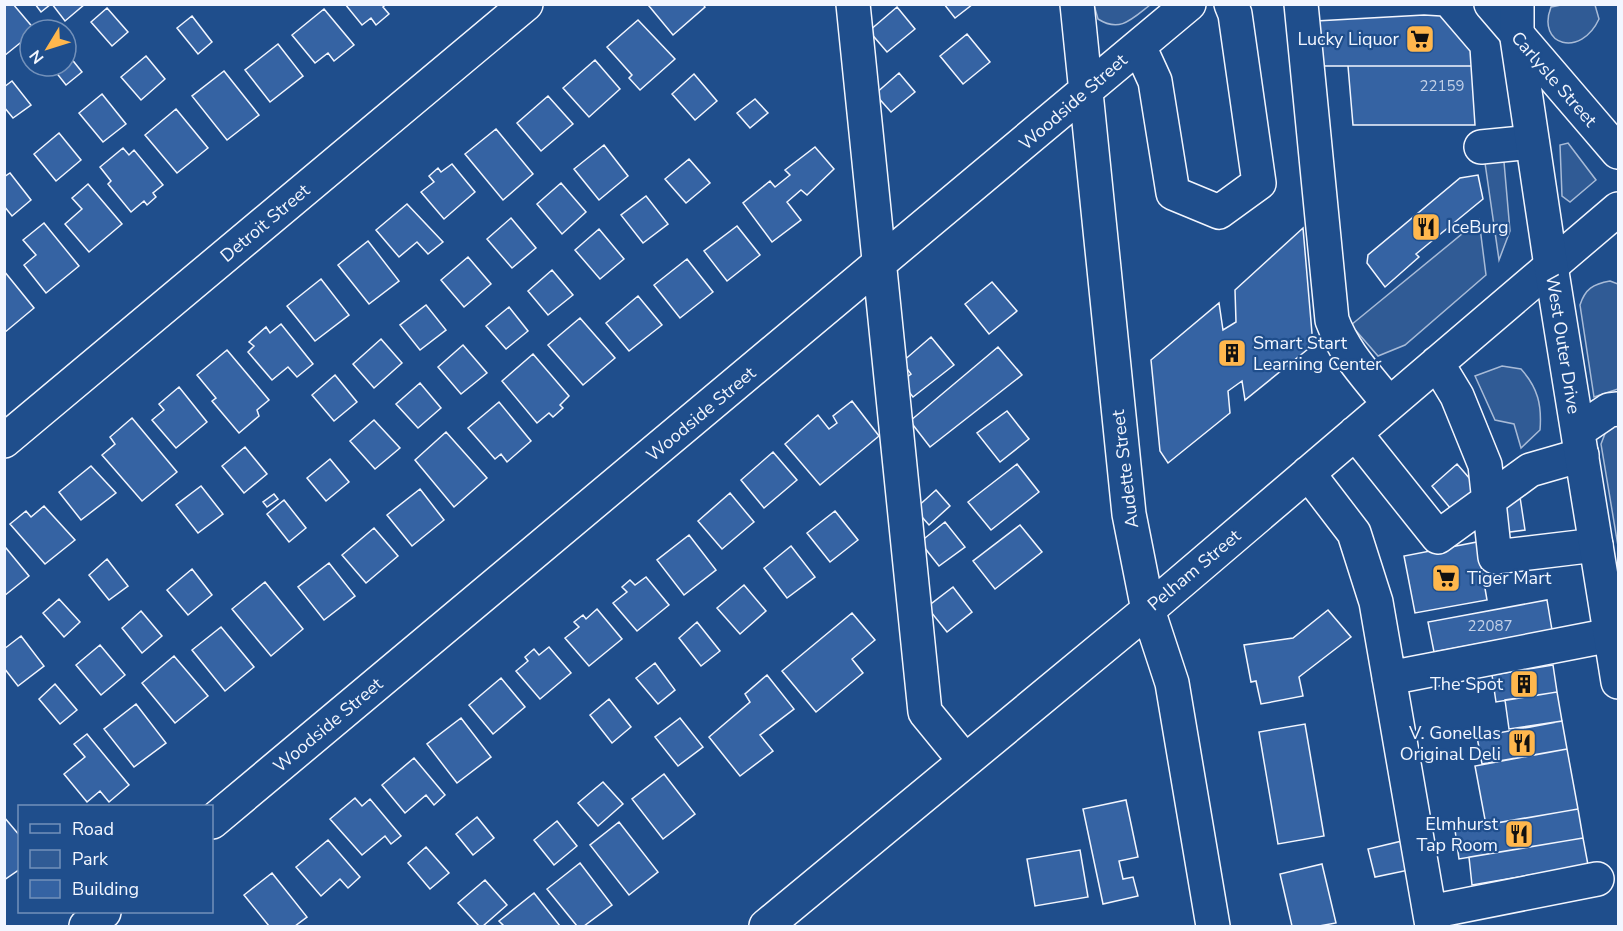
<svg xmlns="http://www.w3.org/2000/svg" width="1623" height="931" viewBox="0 0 1623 931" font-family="'Nunito Sans',sans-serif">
	<rect width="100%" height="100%" fill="#1f4e8c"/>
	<!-- green -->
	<path fill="#305b95" stroke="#a8bbd7" stroke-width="1.5" d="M1566,4L1595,5L1599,19C1581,58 1536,46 1551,7Z
		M1094,5V4L1150,5C1132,19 1120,33 1098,19Z
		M1568,143L1596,180L1570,202L1562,196L1560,145Z
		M1484,156L1504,162L1510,231L1499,260Z
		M1479,220L1486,275L1405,345L1378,356L1351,325Z
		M1610,281L1618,284V389L1594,397L1580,305C1585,289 1593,284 1610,281Z
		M1502,366L1521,369C1538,388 1542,405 1540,430L1521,448L1514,424L1495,420L1475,376Z
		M1618,421V546L1601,444L1606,431Z"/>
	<!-- building -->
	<path fill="#3563a3" stroke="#f2f6ff" stroke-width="1.5" d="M4,4H13L35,30H30V35L4,56Z
		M35,4H51L41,12Z
		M52,4H85L65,21Z
		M345,4H386L383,7L389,14L376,25L371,18L362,25Z
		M651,4H703L705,7L673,35L649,6Z
		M944,4H973L955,18Z
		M897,7L915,29L887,52L869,31Z
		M107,8L128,32L112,46L91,22Z
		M324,9L354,45L334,61L328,53L315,63L292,35Z
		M1424,15L1440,16L1470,51L1471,66H1319L1316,21Z
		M192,16L212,42L198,54L177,28Z
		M638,20L675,59L640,90L629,78L632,75L607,47Z
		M967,34L990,62L963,84L940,56Z
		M278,44L303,76L270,102L245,70Z
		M66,52L82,72L66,85L51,66H66Z
		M146,56L165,79L141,100L121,77Z
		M595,60L620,89L589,117L563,88Z
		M1348,66H1471L1475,125H1353Z
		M224,71L259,115L227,140L192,96Z
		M899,73L915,92L891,112L875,94Z
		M694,74L717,101L695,120L672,94Z
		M12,81L31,105L13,118L4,107V87Z
		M102,94L126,124L103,142L79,113Z
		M548,96L573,124L541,151L517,123Z
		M755,99L768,113L750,128L737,113Z
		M176,109L208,148L177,173L145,135Z
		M496,129L533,174L503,200L465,154Z
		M59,133L81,160L56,181L34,154Z
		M604,145L628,176L599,200L574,169Z
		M815,147L834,169L807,195L801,190L787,202L801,220L772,242L743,203L770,181L775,187L790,175L785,170Z
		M123,148L129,155L134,150L163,185L153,193L156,197L147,205L144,201L131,212L108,184L111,181L100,167Z
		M689,159L710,183L686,203L665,179Z
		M452,164L475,192L444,219L421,192L434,182L429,176L438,168L441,172Z
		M10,173L31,200L12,216L4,206V177Z
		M1478,175L1483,199L1416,254L1419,257L1385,287L1367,263L1368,255L1460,178Z
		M561,183L586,212L562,234L537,204Z
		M88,184L122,224L89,252L65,224L82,209L72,198Z
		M646,196L668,224L643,243L621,215Z
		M407,204L443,242L428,254L417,242L399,257L376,230Z
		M511,218L536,248L512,268L487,239Z
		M44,223L79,266L46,293L24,265L36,255L23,240Z
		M737,226L760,255L727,281L704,251Z
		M1303,228L1313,345L1245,400L1242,381L1228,391L1230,413L1168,463L1160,451L1151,360L1219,303L1223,330L1236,322L1235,290Z
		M599,229L624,259L600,279L575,250Z
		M368,241L399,281L369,304L338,265Z
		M468,257L491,284L464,307L441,280Z
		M687,259L713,292L680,318L654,285Z
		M552,270L573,295L548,315L528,291Z
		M4,271L34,308L4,333Z
		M321,279L349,315L315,341L287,306Z
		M992,282L1017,311L989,334L965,304Z
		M638,296L662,325L629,351L606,323Z
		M426,305L446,330L420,350L400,325Z
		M509,307L528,331L506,349L486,326Z
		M580,318L615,358L583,385L548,345Z
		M281,324L313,364L297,377L288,367L272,380L248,352L254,346L249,342L266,327L270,333Z
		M931,337L954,365L913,397L901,382L911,374L902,362Z
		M381,339L402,363L374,388L353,364Z
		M463,345L487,373L461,394L438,367Z
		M998,347L1022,375L930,447L910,421Z
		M227,350L269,400L257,410L259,416L239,433L212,401L216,398L197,375Z
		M533,354L569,396L560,405L563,408L553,417L549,413L537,423L502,381Z
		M335,375L357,402L334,421L312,395Z
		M420,383L441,408L418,428L396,404Z
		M179,387L207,422L176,448L152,420L164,410L159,404Z
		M852,401L879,436L820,485L785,444L818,415L829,429L837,423L833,416Z
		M499,402L531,441L507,462L501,454L495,459L468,428Z
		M1007,411L1029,439L1000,462L977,433Z
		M132,418L177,472L142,501L102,455L115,444L110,437Z
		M374,420L400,448L375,469L350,441Z
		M446,432L487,478L454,507L415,460Z
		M245,447L267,474L244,493L222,466Z
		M773,452L797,480L764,508L741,480Z
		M330,459L349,482L326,501L307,478Z
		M1017,464L1039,492L991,530L968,502Z
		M1457,464L1477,487L1451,509L1432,486Z
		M91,466L116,493L81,520L59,492Z
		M201,486L223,514L198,533L176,505Z
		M420,489L444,520L412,546L387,515Z
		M936,490L950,506L929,525L915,509Z
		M730,493L754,522L722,549L698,521Z
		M274,494L278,499L267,507L263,502Z
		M1520,497L1525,530L1495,534L1490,501Z
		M284,500L306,528L289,542L267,514Z
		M44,506L75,540L45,564L10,524L26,511L31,517Z
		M835,511L858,540L830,562L807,533Z
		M945,522L965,547L939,566L920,542Z
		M1020,525L1042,552L995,589L973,561Z
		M374,528L398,556L366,583L342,555Z
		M689,535L716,570L684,595L657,560Z
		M1477,542L1487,600L1415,613L1404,556Z
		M791,546L815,577L787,598L764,568Z
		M6,548L29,576L4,596V550Z
		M107,559L128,586L109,600L89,575Z
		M329,563L355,596L324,620L298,587Z
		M192,569L212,595L188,615L167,590Z
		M646,577L669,605L637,631L613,603L627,592L622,587L630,580L635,585Z
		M265,582L303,629L271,656L232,609Z
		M744,585L766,611L740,634L717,608Z
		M953,587L972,612L947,632L927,607Z
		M59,599L80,622L64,637L43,613Z
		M1547,600L1552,630L1434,652L1428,622Z
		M597,609L622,639L589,666L565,638L579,627L574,622L583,615L586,619Z
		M1328,610L1351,637L1299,677L1303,696L1261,704L1256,681L1251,682L1244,645L1293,638Z
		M141,611L162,636L142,653L122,628Z
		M852,613L875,640L852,659L863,673L816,712L782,671Z
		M697,622L720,651L701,666L679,638Z
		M221,627L254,667L225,691L192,650Z
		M21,636L44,666L18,686L4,668V649Z
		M100,645L125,675L101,695L76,665Z
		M549,647L571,673L540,699L516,671L528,661L525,657L534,649L539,655Z
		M174,656L208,696L175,723L142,683Z
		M655,663L675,690L658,704L636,678Z
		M1553,665L1557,692L1496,702L1492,675Z
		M767,675L794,709L760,735L773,751L740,776L709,737L750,702L745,694Z
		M501,678L525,707L493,734L469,705Z
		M55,684L77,710L60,724L39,699Z
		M1557,692L1562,721L1509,729L1505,700Z
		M609,699L631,727L612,743L590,715Z
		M136,704L166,743L134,767L104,729Z
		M461,718L491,757L457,783L427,744Z
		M680,718L703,747L678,766L655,737Z
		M1562,721L1567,749L1482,764L1477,737Z
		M1305,724L1324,836L1278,844L1259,732Z
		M87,734L129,785L109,802L100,791L87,802L64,774L85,757L74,744Z
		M1567,749L1578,809L1486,825L1475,766Z
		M414,758L445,795L434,805L426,795L405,813L382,785Z
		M664,774L695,814L663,839L632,799Z
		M603,782L623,804L598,826L578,803Z
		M355,798L362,806L370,799L401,836L391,844L385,836L362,855L330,819Z
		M1126,800L1138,857L1119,861L1123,879L1133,877L1138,896L1103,904L1083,809Z
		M1578,809L1583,838L1459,859L1455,830Z
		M4,817L20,836V869L4,880Z
		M477,817L494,838L473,855L456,834Z
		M557,821L577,846L554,865L534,840Z
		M619,822L658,872L629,895L590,845Z
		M1583,838L1588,865L1472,885L1469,857Z
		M328,840L360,877L348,888L340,879L321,896L296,867Z
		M1402,841L1409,870L1375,877L1368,849Z
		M426,847L449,873L430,889L408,863Z
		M1080,850L1088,897L1035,906L1027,859Z
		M580,863L612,905L584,926H577L547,889Z
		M1322,864L1336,923L1319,926H1292L1280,874Z
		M272,873L307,917L295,926H269L244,895Z
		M485,880L507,905L483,926H479L458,903Z
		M534,893L560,926H504L499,921Z"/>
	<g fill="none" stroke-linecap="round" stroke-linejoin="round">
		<!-- minor casing -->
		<g stroke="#f2f6ff" stroke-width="36">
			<path id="minor" d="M853,4L925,712L965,761
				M1077,4L1129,514L1148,610L1172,683L1213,926
				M1301,4L1332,320C1344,353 1368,377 1389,404
				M1491,4L1618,152
				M1139,46L1155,81L1173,193L1219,212L1259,183L1235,14L1231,4
				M1481,147L1532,142
				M1437,363L1457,396L1485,465L1495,557L1596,545
				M1355,433L1438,537L1530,470L1582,455
				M4,441L526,4
				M1308,473L1354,533L1376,602L1432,926
				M1389,678L1611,635
				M212,822L1189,4
				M1430,912L1597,879
				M86,926L104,912
				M766,926L1148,610L1618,209"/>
		</g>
		<!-- major casing -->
		<g stroke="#f2f6ff" stroke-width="36">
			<path id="major" d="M1517,4V38L1551,266L1618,682
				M1578,431L1609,410L1618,409"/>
		</g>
		<!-- minor -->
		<use href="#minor" stroke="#1f4e8c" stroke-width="33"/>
		<!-- major -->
		<use href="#major" stroke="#1f4e8c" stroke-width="33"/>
	</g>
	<!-- icons -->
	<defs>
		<g id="supermarket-square" transform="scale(1.5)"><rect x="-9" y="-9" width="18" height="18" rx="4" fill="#ffb74d" stroke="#1f4e8c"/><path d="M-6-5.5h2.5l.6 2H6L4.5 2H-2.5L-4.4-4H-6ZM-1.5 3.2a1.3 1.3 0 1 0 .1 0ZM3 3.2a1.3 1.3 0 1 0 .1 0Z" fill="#111"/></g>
		<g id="restaurant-square" transform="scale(1.5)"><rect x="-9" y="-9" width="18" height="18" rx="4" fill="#ffb74d" stroke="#1f4e8c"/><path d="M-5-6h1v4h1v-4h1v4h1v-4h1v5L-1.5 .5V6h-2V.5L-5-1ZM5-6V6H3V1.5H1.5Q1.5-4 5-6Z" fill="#111"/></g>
		<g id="building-square" transform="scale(1.5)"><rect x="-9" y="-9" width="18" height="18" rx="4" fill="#ffb74d" stroke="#1f4e8c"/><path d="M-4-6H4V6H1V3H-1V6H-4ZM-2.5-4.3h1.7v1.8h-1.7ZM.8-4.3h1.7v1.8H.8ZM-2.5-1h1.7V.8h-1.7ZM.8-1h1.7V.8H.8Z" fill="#111"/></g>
	</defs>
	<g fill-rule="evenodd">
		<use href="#supermarket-square" x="1420" y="39"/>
		<use href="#restaurant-square" x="1426" y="227"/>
		<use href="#building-square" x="1232" y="353"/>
		<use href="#supermarket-square" x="1446" y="578"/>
		<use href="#building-square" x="1524" y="684"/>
		<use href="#restaurant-square" x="1522" y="743"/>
		<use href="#restaurant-square" x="1519" y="834"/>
	</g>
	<g text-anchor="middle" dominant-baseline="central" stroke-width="4.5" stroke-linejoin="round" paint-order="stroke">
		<!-- number labels -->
		<g font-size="15" fill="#c3d1e8">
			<text x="1442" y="86">22159</text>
			<text x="1490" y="626">22087</text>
		</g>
		<!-- poi labels -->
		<g font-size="18" fill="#f2f6ff" stroke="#1f4e8c" text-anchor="end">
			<text x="1399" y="39">Lucky Liquor</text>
			<text x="1447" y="227" text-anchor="start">IceBurg</text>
			<text x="1253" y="343" text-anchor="start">Smart Start<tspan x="1253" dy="21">Learning Center</tspan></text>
			<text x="1467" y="578" text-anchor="start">Tiger Mart</text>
			<text x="1503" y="684">The Spot</text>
			<text x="1501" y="733">V. Gonellas<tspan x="1501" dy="21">Original Deli</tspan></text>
			<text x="1498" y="824">Elmhurst<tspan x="1498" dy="21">Tap Room</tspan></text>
		</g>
		<!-- street labels -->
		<g font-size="18" fill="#f2f6ff" stroke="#1f4e8c">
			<text transform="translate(1554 79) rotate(49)">Carlysle Street</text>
			<text transform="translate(1073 102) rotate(-41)">Woodside Street</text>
			<text transform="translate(265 223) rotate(-40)">Detroit Street</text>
			<text transform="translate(1563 344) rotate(81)">West Outer Drive</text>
			<text transform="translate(701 414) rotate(-40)">Woodside Street</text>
			<text transform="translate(1125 469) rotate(-97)">Audette Street</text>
			<text transform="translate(1194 570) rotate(-40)">Pelham Street</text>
			<text transform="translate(328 725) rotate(-40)">Woodside Street</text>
		</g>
	</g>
	<!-- border -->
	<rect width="1623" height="931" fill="none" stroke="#f2f6ff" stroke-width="12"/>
	<!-- legend -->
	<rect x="18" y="805" width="195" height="108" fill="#1f4e8c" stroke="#7391ba" stroke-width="1.5"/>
	<rect x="30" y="824" width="30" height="9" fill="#1f4e8c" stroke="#7391ba" stroke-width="1.5"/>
	<text x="72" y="835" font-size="18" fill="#f2f6ff">Road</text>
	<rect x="30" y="850" width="30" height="18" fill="#305b95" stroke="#7391ba" stroke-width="1.5"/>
	<text x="72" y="865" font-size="18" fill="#f2f6ff">Park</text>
	<rect x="30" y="880" width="30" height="18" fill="#3563a3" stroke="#7391ba" stroke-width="1.5"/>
	<text x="72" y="895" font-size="18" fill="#f2f6ff">Building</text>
	<!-- north arrow -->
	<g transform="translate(48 48) rotate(232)"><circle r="28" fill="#1f4e8c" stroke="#7391ba" stroke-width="1.5"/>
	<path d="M0-4.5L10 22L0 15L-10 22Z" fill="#ffb74d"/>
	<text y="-9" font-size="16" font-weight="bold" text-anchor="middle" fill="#f2f6ff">N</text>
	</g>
</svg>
